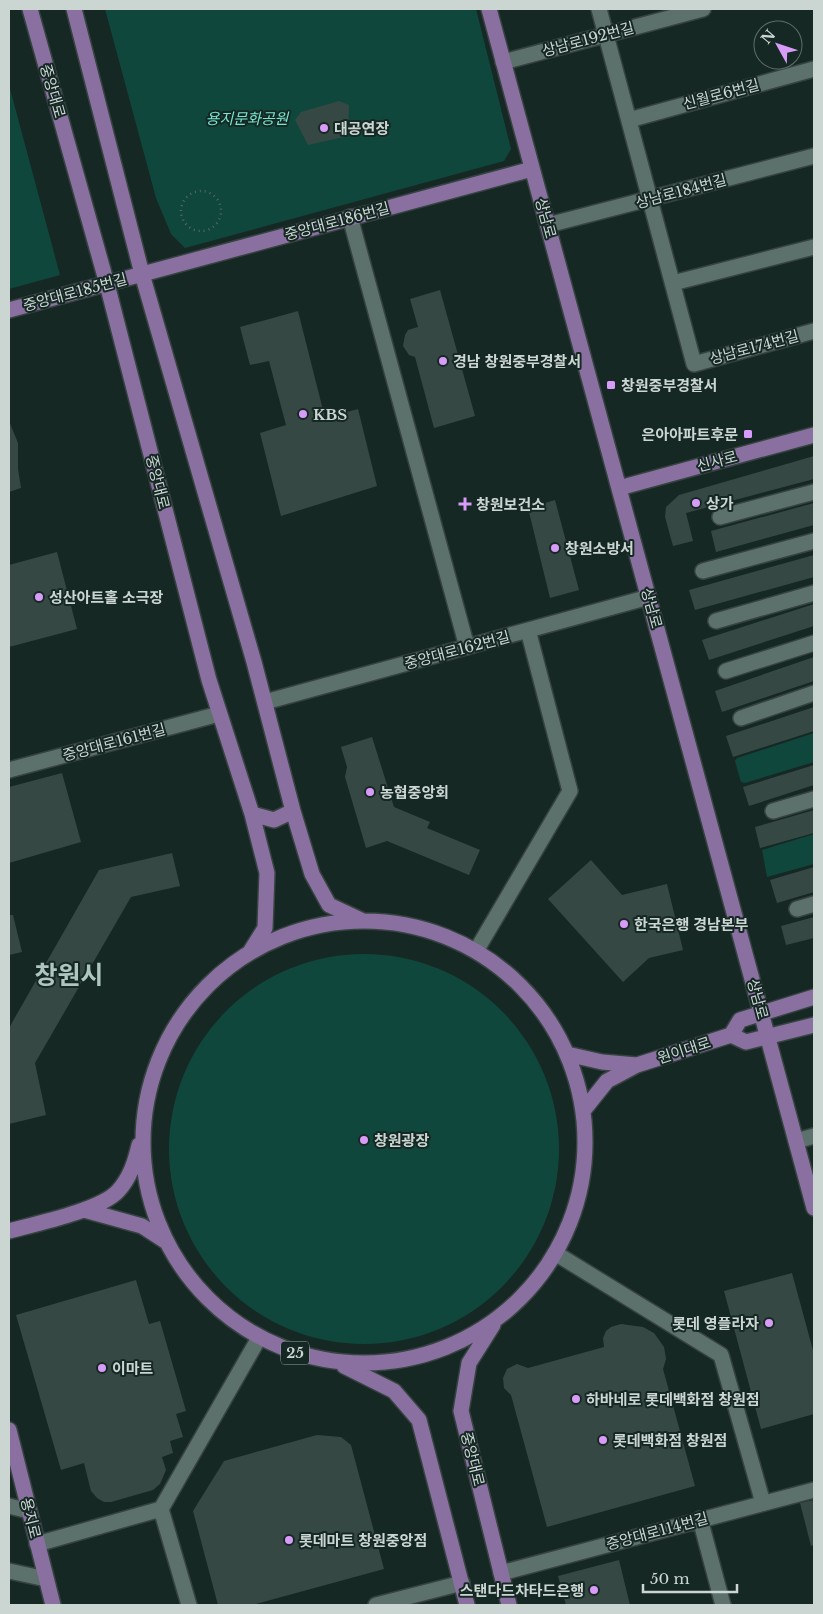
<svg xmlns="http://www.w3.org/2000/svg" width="823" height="1614" viewBox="0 0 823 1614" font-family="'Libre Baskerville','Noto Sans KR',serif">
	<rect width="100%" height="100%" fill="#162824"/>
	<!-- green -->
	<path fill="#0f473d" d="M105,9H476L511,149L504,161L185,248L171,234L156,198Z
		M9,85L60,275L9,289Z
		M814,733V762L745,783L741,782L735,761L737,758Z
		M814,834V864L767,877L762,850Z
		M169 1149a195 195 0 1 1 390 0a195 195 0 1 1-390 0Z"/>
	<!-- building -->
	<path fill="#364844" d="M339,101L349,105L348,136L308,145L295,120L301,112Z
		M440,290L475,416L434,428L415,357L409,355L403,346L405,335L408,330L418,327L410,299Z
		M298,311L325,418L358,409L377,486L281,516L260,433L286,425L269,361L250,365L240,327Z
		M9,421L18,443V469L21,488L9,492Z
		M814,456V479L686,513L693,541L673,546L665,517L666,507L679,495Z
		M555,500L579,590L550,598L528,508Z
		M814,503V525L716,552L711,531Z
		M57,552L77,629L9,647V565Z
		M814,555V577L695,610L689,590Z
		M814,604V626L709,660L702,640Z
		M814,657V681L722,712L715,691Z
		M814,707V731L733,757L726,736Z
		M372,737L394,807L430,822L427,828L480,850L469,875L387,841L366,848L345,777L347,767L341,747Z
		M814,765V785L749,806L743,787Z
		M62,773L81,842L9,863V787Z
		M814,810V833L760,848L755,827Z
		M172,853L180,886L131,897L35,1063L46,1115L9,1124V1028L99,870Z
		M591,860L622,895L667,884L683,950L649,958L623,982L548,899Z
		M814,867V892L777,903L770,880Z
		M9,915H13L22,952L9,955Z
		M814,917V938L786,945L781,926Z
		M792,1273L814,1354V1414L761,1429L724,1291Z
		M136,1280L149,1324L160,1321L186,1411L176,1414L183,1437L170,1441L173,1453L162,1457L166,1470L160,1484L153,1490L111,1502H104L97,1498L91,1491L84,1463L61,1470L16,1315Z
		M621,1324L643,1327L654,1333L664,1347L666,1359L663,1369L695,1486L547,1527L511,1395L504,1388L503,1378L507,1369L517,1364L528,1368L604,1347L603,1338L606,1331L611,1327Z
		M317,1435L341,1437L351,1445L384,1569L252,1605H218L193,1511L224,1461Z
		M814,1500V1545L811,1546L800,1503Z
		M619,1560L630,1605H566L558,1576Z"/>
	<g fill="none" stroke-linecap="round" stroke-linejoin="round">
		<!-- minor casing -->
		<g stroke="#364340" stroke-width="18">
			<path id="minor" d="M599,9L694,364L814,331
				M503,62L703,9
				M629,120L814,69
				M350,217L467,647
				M548,225L814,156
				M673,283L814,247
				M720,517L814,492
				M703,571L814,541
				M716,621L814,593
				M726,671L814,643
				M265,702L649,597
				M741,718L814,693
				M9,770L219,714
				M773,811L814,799
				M797,909L814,904
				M476,951L570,791L528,630
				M796,1141L814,1136
				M555,1253L721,1355L763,1503
				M9,1506L29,1511
				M700,1519L723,1605
				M37,1544L161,1509
				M9,1571L46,1579
				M501,1573L814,1490
				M189,1605L161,1509L259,1338
				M376,1605L462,1583"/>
		</g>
		<!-- major casing -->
		<g stroke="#364340" stroke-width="18">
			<path id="major" d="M30,9L107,284L209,680L252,814L267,873L265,928L250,952
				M74,9L142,274L254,662L293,811L312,874L329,905L361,920
				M489,9L814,1208
				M9,310L532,169
				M619,488L814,435
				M252,814L274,820L293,811
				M143 1142a221 221 0 1 1 442 0a221 221 0 1 1-442 0Z
				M731,1035L746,1042L814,1025
				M567,1054L602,1062L637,1065
				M583,1111L607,1081L637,1065L731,1035L740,1020L814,997
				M84,1210L142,1226L165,1241
				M9,1231C35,1224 101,1210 118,1191C130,1178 135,1162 139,1145
				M493,1325L469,1363L461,1411L509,1605
				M344,1366L394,1391L419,1420L467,1605
				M9,1430L53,1605"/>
		</g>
		<!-- path -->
		<path stroke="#586764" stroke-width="2.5" stroke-dasharray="1 4" stroke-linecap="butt" d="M181 211a20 20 0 1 1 40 0a20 20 0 1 1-40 0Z"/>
		<!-- minor -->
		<use href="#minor" stroke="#5d716c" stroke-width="15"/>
		<!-- major -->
		<use href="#major" stroke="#8a70a1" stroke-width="15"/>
	</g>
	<!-- markers -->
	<g fill="#d89bf8" stroke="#162824" stroke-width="2">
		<circle cx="324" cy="128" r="5"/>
		<circle cx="443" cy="361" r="5"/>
		<rect x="606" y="380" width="10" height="10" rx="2.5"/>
		<circle cx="303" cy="414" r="5"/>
		<rect x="743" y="429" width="10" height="10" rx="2.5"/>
		<circle cx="696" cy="503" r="5"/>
		<path d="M462.5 496.5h5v5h5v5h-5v5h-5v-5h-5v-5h5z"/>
		<circle cx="555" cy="548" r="5"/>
		<circle cx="39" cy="597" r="5"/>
		<circle cx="370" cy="792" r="5"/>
		<circle cx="624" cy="924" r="5"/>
		<circle cx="364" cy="1140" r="5"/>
		<circle cx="769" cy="1323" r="5"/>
		<circle cx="102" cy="1368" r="5"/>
		<circle cx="576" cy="1399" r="5"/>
		<circle cx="603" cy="1440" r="5"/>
		<circle cx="289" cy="1540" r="5"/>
		<circle cx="594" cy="1590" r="5"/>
	</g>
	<g text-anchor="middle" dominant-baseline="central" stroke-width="4" stroke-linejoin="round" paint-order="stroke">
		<!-- shield labels -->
		<rect fill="#162824" stroke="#95a29e" stroke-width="1" x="281" y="1341.5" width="28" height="23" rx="4"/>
		<g font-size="14" font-weight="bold" fill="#cbd6d3">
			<text x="295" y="1353">25</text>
		</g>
		<!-- street labels -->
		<g font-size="15" fill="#cbd6d3" stroke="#162824">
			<text transform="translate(588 39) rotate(-15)">상남로192번길</text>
			<text transform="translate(53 91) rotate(74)">중앙대로</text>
			<text transform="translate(721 94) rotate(-15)">신월로6번길</text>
			<text transform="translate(681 191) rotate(-15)">상남로184번길</text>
			<text transform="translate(546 218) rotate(75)">상남로</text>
			<text transform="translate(337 221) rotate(-15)">중앙대로186번길</text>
			<text transform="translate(75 292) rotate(-15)">중앙대로185번길</text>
			<text transform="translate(754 347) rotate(-15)">상남로174번길</text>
			<text transform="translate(717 461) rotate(-15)">신사로</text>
			<text transform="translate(158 482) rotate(76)">중앙대로</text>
			<text transform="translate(652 608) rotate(75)">상남로</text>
			<text transform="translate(457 650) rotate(-15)">중앙대로162번길</text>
			<text transform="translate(114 742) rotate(-15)">중앙대로161번길</text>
			<text transform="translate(758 999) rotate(75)">상남로</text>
			<text transform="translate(684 1050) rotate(-18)">원이대로</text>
			<text transform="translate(473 1459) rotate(76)">중앙대로</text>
			<text transform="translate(31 1518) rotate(76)">용지로</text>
			<text transform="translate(657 1531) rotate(-15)">중앙대로114번길</text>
		</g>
		<!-- park labels -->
		<g font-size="15" font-style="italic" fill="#77e6d0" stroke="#162824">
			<text x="247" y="118">용지문화공원</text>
		</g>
		<!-- poi labels -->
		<g font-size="15" font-weight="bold" fill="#cbd6d3" stroke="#162824" text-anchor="start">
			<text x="334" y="128">대공연장</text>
			<text x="453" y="361">경남 창원중부경찰서</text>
			<text x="621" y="385">창원중부경찰서</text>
			<text x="313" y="414">KBS</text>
			<text x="738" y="434" text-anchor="end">은아아파트후문</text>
			<text x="706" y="503">상가</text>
			<text x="476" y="504">창원보건소</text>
			<text x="565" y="548">창원소방서</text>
			<text x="49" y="597">성산아트홀 소극장</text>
			<text x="380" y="792">농협중앙회</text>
			<text x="634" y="924">한국은행 경남본부</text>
			<text x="374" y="1140">창원광장</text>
			<text x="759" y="1323" text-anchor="end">롯데 영플라자</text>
			<text x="112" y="1368">이마트</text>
			<text x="586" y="1399">하바네로 롯데백화점 창원점</text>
			<text x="613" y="1440">롯데백화점 창원점</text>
			<text x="299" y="1540">롯데마트 창원중앙점</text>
			<text x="584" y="1590" text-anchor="end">스탠다드차타드은행</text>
		</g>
		<!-- town labels -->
		<g font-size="25" font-weight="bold" fill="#afc5bf" stroke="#162824">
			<text x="69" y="975">창원시</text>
		</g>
	</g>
	<!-- border -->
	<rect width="823" height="1614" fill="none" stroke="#cbd6d3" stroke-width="20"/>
	<!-- north arrow -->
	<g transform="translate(778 45) rotate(310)"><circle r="24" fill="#162824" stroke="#5e6e6a"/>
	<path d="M0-4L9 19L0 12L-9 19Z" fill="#d89bf8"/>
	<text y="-8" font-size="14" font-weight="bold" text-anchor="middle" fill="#cbd6d3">N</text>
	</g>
	<!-- scale -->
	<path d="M643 1584v8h94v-8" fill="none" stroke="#cbd6d3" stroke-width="2.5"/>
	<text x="650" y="1584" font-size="15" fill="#cbd6d3" stroke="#162824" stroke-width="4" paint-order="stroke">50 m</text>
</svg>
